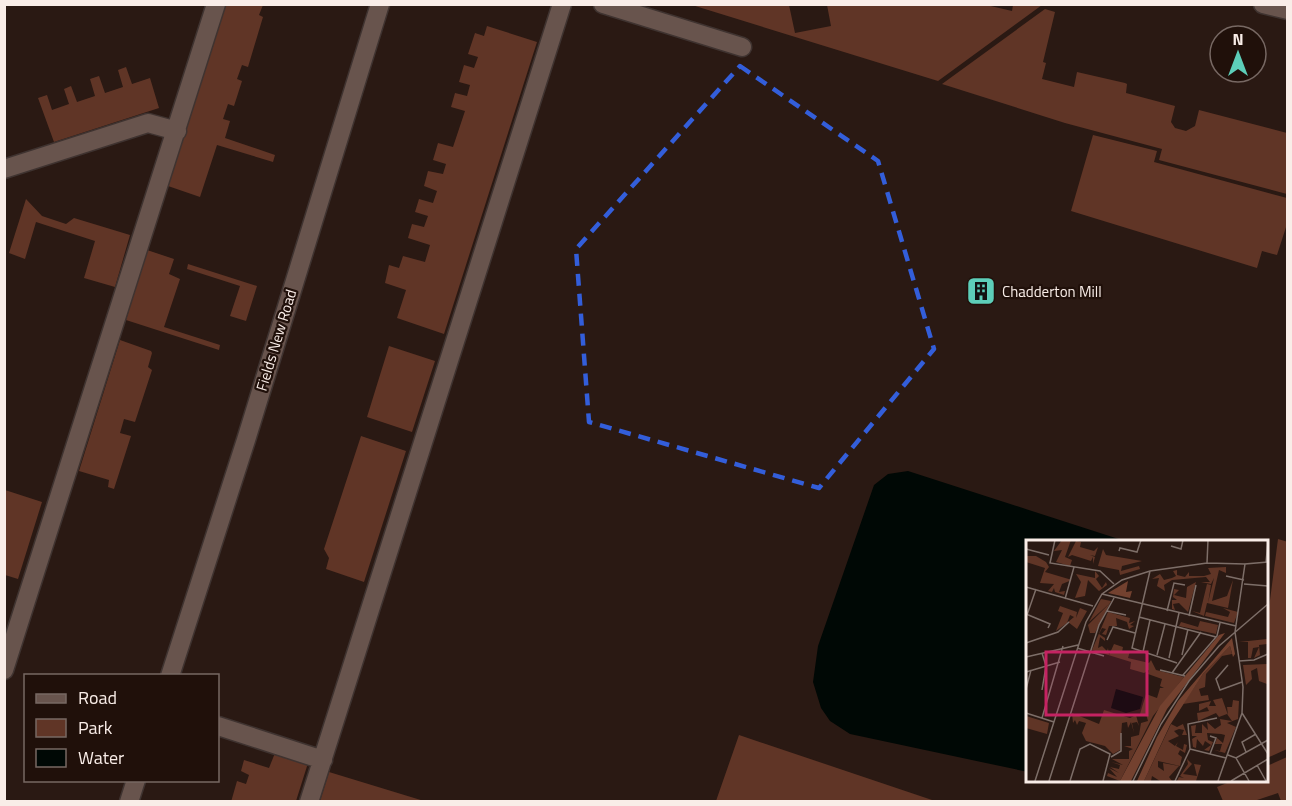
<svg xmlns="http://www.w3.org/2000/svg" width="1292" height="806" viewBox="0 0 1292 806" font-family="'Titillium Web',sans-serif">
	<rect width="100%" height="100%" fill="#2a1913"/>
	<!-- green -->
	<path fill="#603526" d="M982,4L1012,11L1013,5H1042L938,81L692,5H789L795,33L831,26L827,5Z
		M225,5H263L259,15L263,17L248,67L242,65L237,79L242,81L234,106L228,104L223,119L230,121L225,138L275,155L273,162L217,145L200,197L168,186Z
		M1045,9L1055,12L1043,62L1046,63L1042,79L1074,87L1077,72L1125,83L1127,84L1126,93L1175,106L1171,122L1175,128L1186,131L1195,126L1199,110L1287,133V194L1159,160L1162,149L1065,123L942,84Z
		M487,26L537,42L444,334L397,318L406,290L385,283L389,265L399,268L403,256L425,262L430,245L408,238L412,224L424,227L428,216L415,212L419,199L433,203L437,191L424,186L428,171L443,174L446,164L433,160L438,143L453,147L465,111L451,107L455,93L467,96L470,85L459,82L464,65L474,68L478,57L468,54L475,33L484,36Z
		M126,67L132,84L150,78L159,108L54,142L38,98L47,95L52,110L69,104L64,89L71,86L77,102L95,96L90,79L99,76L105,93L123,87L118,70Z
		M1093,135L1157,151L1154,162L1287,198V224L1277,255L1262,251L1257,268L1071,211Z
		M26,199L42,216L66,224L74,218L130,235L115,287L84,278L95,241L36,222L25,259L9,253Z
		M147,250L174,259L169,274L180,279L164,327L220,345L219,350L126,320Z
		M188,264L257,286L246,321L230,316L240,286L187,269Z
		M120,340L151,351L152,353L148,367L152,370L135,422L124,419L120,433L131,436L114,489L108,487L109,480L79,471Z
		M389,346L435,361L412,432L367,417Z
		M361,436L406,451L364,582L326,569L329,558L324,549Z
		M5,490L42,502L18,579L5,575Z
		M1278,539L1288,542L1287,749L1267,758V623Z
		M739,735L935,801H716Z
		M275,753L308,763L296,801L231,802L237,781L246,784L249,775L241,771L244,760L269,768Z
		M1287,757V801H1281L1278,793L1254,801H1223L1217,787L1232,781L1266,780L1267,766Z
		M329,772L424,801H320Z"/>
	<!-- water -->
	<path fill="#000805" d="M908,471L1128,542H1028V772L850,734L830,721L821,708L813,682L818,646L874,485L888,474Z"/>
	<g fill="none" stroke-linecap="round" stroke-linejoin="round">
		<!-- minor casing -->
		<g stroke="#3f3330" stroke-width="21">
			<path id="minor" d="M603,4L742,47
				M1263,4L1288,10
				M4,169L148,123L177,131
				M4,670L216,4
				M170,676L246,440L380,4
				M218,726L323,760
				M129,802L136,780
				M309,802L562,4"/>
		</g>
		<!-- minor -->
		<use href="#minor" stroke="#68544d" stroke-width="18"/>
	</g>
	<!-- marked area -->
	<path fill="none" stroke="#335eda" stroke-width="4.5" stroke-dasharray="12 8" stroke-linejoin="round" d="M740,66L878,161L934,349L819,488L589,422L576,249Z"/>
	<!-- icons -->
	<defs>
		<g id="building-square" transform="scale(1.5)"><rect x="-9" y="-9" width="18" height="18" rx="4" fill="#5dceb9" stroke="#20100a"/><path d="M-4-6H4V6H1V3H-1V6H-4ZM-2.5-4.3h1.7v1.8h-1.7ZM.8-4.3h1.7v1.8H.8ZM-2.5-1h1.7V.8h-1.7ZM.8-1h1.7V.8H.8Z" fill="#111"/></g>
	</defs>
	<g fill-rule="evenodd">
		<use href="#building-square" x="981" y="291"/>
	</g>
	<g text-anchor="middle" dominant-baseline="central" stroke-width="4.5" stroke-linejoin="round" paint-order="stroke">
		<!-- poi labels -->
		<g font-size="15" fill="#f9ede8" stroke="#20100a" text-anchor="start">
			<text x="1002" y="291">Chadderton Mill</text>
		</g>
		<!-- street labels -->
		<g font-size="15" fill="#f9ede8" stroke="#20100a">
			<text transform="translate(276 340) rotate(-73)">Fields New Road</text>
		</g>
	</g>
	<!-- overview -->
	<g transform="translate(1026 540)">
		<rect width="242" height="242" fill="#2a1913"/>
		<path d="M36,0H45L39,17L46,20L44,26L30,22L36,10L28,11ZM50,1L55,2L54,7L68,11L72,7L69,16L64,15L69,17L67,24V17L65,21L46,15L42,17ZM77,9L80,15L116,21L96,26L95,31L113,26L114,29L94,35L93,30L72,26ZM0,16H10L20,22L23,27L19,32L46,40L36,44L33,52L39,51L38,55L29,52L28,48L26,52L22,51L28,44L14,43L19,28L0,22ZM200,27V33L193,30L186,61L201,56L207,40L202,68L181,63L178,76L166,71L174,73L181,44L185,45L182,63L188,38L185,44L175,42H184L180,37L146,40L138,45L139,51L131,46L133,38L126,39L134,34L138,40L146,38L150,36L147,31L151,30V35L159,37L163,32V36H178L185,34L182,28ZM69,31L73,36L70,39L76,48L80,42L81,45L73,51L62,40L59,56L49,58L55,42L50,34L69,38ZM170,42L162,72L153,63L147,64L149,70L146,69V60H151L147,57L148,49L153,50L148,55L160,58L161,47ZM75,59L85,61L69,93H64L62,85L84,63L63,82ZM34,66L51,72L50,78L54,68L61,71L51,89L42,82L48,77L44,75L41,83L30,91L37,73L32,71ZM197,68L212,72L208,83L179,76L180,72L202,77L204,72ZM82,72L104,78L103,83L109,81L104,85L108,86L103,89L101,82L90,78L91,86H83L80,95L76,94L80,89L76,88L73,94L79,98V101L74,97L72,108L76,106L81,111L82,108L83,115L88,104L97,107L96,112L104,111L102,118L123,123L125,120L130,130L158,137L127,176L94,241L81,236L82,233L91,237L83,228L93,233L84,227L93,229L94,225L85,222L97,225L86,219H103V211L107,209L98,206H105V197L113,195L115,183L122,181L120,174H114L120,154L131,158L134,148H138L134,146L136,139L122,134L123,130L118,133L104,129L105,122L66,110ZM174,81L192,85L190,94L153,86L155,82L172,87ZM241,99V104L233,105L234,115L228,118L233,107L227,108L225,118H222V102H213ZM204,106L206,114L196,116L180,134L179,147L173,149L175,156L182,155L183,160L157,164L177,134ZM241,124V144L233,141L231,128L225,131L226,139L220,145L217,125ZM196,158L202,175L201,167H206L207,160L213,161L212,179L201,183L210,187L199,213L188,210L194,211L196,204H189L191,198L197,203L199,195L195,194L181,193L182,200L187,202L183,211L178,210L185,205L179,201L177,206L171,199L170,208L167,207L166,199L171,196H166L165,186L170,185L169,193H176V184L182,190L181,182L189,189L195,185L194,179L206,181L201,174L193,177L190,173L172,181L171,173L183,171L181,167L173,171V164L185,161L183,166H190L187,160ZM78,170L104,178L110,175L113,186L111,182L106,183L108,193L105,182L102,188L101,182L96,183L94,210L87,214L79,206L60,201L56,193L60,183L53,181L51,185L49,180L47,183L46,173L73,184ZM0,176L23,183L21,194L0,188ZM145,184L151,187L157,184L161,195H156L158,190L153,189L148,191L153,196L142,201L149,206L152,202L150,206L157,210L158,204L161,205L159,213L154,210L152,214L156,217L154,226L132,221V227L138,231L137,223L153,226L143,237L146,241H134L126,236L125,241H118ZM161,219L166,224L157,234L171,236L168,224L175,225L170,241H151L153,237L158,238L154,236L162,224Z" fill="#603526"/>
		<path d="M102,41L100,52L106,51L104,58L82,53ZM199,93L141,169L105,241H94L134,166L193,95ZM206,98L209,114L207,117L204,106L177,134L144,185L118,241H111L131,197L152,161Z" fill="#73412f"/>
		<path d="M90,149L117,157L114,169L100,173L85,168Z" fill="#000805"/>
		<path fill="none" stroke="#7d6e68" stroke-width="1.5" d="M29,0L24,23L74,31L88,44M145,6L155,9L157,0M0,9L23,15M93,11L94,8L111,12L115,0M240,22L242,2M181,23L182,0M124,31L106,108L151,123M200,36L218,40M218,44L242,46M0,47L67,66M76,54L210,86M39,59L48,27M81,71L100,75M141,71L148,43L159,45M0,74L24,84L22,88M1,75L10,49M163,76L170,45M113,77L190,97M81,100L87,87L109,93M0,103L32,92L43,82M51,108L78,116M117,112L124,80M131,115L139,84M156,115L162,89M0,117L52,105M143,118L153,73M213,121L228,120L242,114M202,125L190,139L194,150L216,142M134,130L159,136M0,132L34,122M146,133L175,92M157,135L191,96L194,83M0,149L5,130M16,150L20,126L16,113M0,173L28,182M216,173L242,214M16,178L37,106M184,196L190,198L184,214M164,209L200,218M220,212L216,202L230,194M202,215L210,218L242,200M85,217L95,211V193M210,218L223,241M231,225L240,241M9,241L60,82L76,54L96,40L124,31L181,23L219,24M23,241L73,85L88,58M44,241L54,209L64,204L84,214L77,241M107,241L135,184L163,141L193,106L242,64M149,241L164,209L162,184L191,178M192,241L216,173L217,147L209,92L219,24L242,22M205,241L242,219"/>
		<path fill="#c52362" fill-opacity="0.15" stroke="#c52362" stroke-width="3" d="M20,112H121V175H20Z"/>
		<rect width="242" height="242" fill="none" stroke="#f9ede8" stroke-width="3"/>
	</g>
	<!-- border -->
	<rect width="1292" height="806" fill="none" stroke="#f9ede8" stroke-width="12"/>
	<!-- legend -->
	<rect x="24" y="674" width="195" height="108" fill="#20100a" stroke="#776863" stroke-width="1.5"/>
	<rect x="36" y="694" width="30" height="9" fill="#68544d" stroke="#776863" stroke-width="1.5"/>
	<text x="78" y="704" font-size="18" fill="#f9ede8">Road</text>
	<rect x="36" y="719" width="30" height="18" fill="#603526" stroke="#776863" stroke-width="1.5"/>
	<text x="78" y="734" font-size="18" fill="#f9ede8">Park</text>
	<rect x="36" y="749" width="30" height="18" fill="#000805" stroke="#776863" stroke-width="1.5"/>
	<text x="78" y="764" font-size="18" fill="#f9ede8">Water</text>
	<!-- north arrow -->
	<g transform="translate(1238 54)"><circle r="28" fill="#20100a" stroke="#776863" stroke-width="1.5"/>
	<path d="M0-4.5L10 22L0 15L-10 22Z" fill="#5dceb9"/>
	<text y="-9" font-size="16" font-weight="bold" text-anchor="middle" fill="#f9ede8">N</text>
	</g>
</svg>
